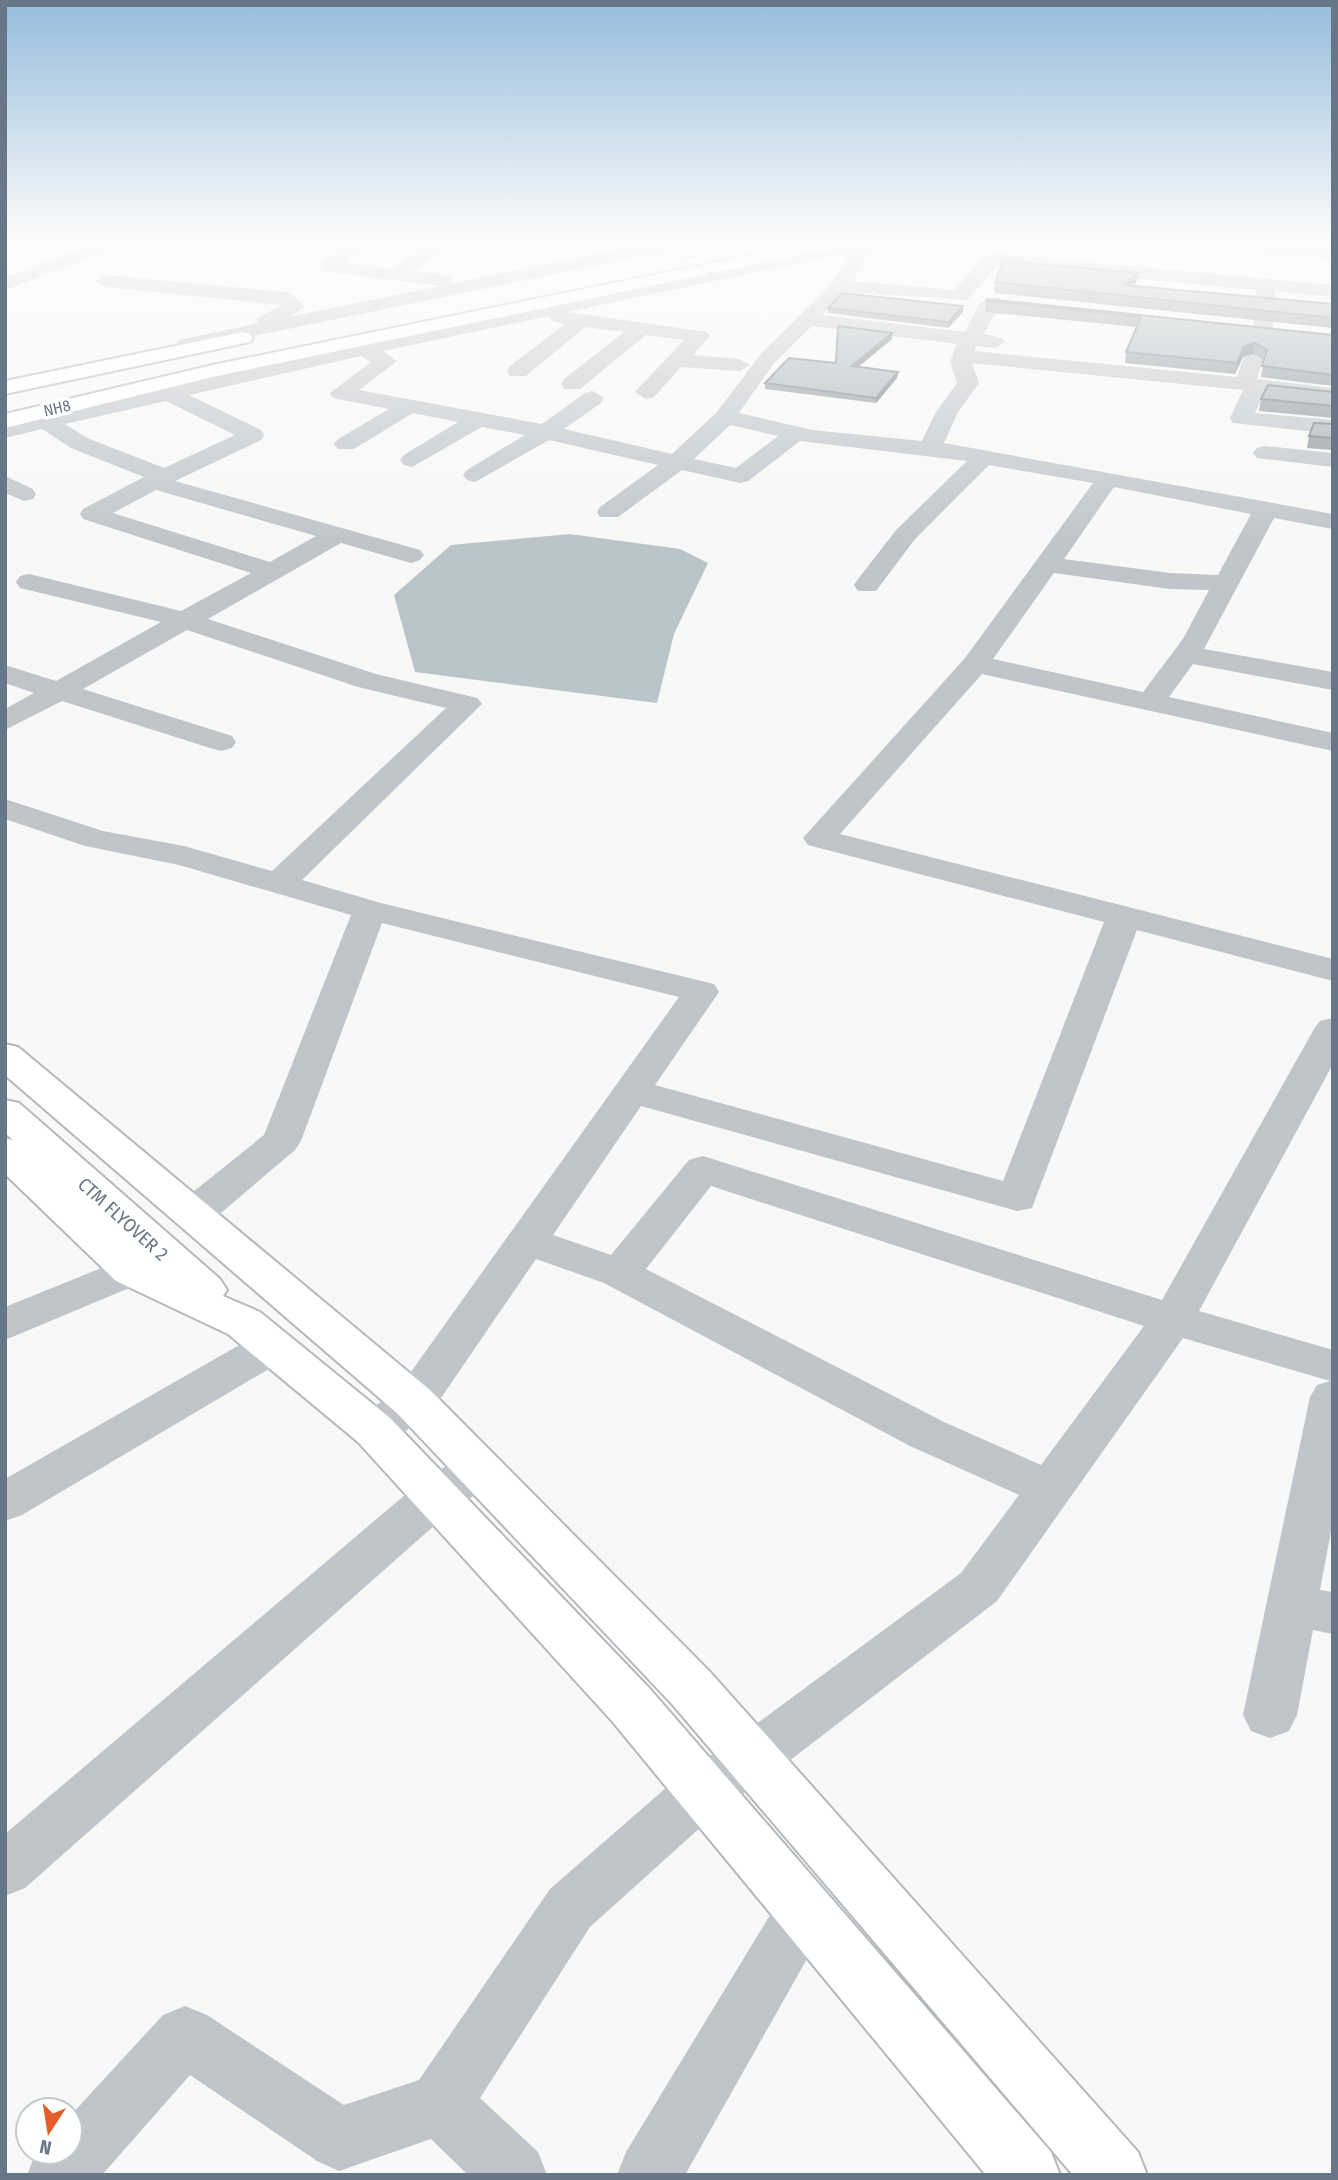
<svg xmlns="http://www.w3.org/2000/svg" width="1338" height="2180" viewBox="0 0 1338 2180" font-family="'Fira Sans Condensed',sans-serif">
	<rect width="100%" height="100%" fill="#f8f8f6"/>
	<!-- water -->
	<path fill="#bac5ca" d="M570,534L680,549L708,563L674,634L657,703L415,672L394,595L451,545Z"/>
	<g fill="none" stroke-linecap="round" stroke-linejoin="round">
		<!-- major casing -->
		<g stroke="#b5b9be" stroke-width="4">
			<path id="major" d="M823,240H858L849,245L217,376L5,428V414L217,364Z
				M243,332L250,334L253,338L250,342L5,394V381Z
				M5,1044L18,1047L430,1390L710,1672L1138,2152L1147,2175H1073L672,1704L398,1414L5,1075Z
				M5,1100L19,1103L220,1279L227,1290L223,1296L260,1312L390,1418L650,1689L1051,2152L1060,2175H986L612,1721L358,1442L228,1334L116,1281L5,1174V1138L13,1140L5,1133Z"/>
		</g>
		<!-- highway casing -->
		<g stroke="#b5b8bc" stroke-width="4">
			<path id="highway" d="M696,240H718L696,256H682L680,252Z"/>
		</g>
		<!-- minor -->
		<path fill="#c1c5ca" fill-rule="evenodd" d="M105,240H130L127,244L5,290V277Z
			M351,240H371L345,263L393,269L431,240H451L414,271L449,276L452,280L449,284L665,240L676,245L667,251L186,350L176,344L179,340L259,323L256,319L282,305L106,287L96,281L106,275L285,292L292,294L305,307L289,317L441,286L322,271L320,267L322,263Z
			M855,240H889L886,244L873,247L853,281L955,290L986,255L993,253L1333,285V297L1275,291L1273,330L1257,379L1333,388V402L1264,393L1255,413L1333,420V434L1233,423L1230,418L1243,390L972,363L979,383L958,412L944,443L1333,514V529L1274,518L1204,649L1333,672V690L1193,664L1169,697L1333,733V751L982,674L840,834L1333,959V981L1137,930L1032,1208L1017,1211L641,1106L553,1235L611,1255L689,1160L703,1156L1162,1300L1314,1029L1320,1021L1333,1018V1064L1199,1311L1333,1350V1521L1320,1590L1333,1592V1634L1313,1630L1297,1715L1289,1731L1270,1738L1251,1731L1243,1715L1310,1397L1317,1385L1330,1381L1183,1338L997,1601L771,1775L723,1807L590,1927L480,2098L538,2152L547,2175H468L431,2139L339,2171L317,2161L190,2075L102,2175H27L36,2152H70V2116L163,2015L185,2006L207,2015L344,2105L419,2080L550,1889L683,1773L733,1741L961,1573L1019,1495L910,1446L604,1283L536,1259L430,1414L390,1442L374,1447L358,1442L351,1430L358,1418L398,1390L679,997L382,923L301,1141L295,1150L208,1224L193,1228L178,1224L172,1214L178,1204L264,1135L351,915L179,865L85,846L5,819V799L103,831L184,846L272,871L446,708L358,687L187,630L83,689L232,736L236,742L232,748L221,751L210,748L62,701L5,730V709L34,693L5,683V665L56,681L161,622L20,588L16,582L20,576L29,574L181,611L251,573L83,519L80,514L83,509L144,477L71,448L42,429L5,438V424L364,343ZM852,252L832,283L760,355L717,412L672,454L564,429L601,403L604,398L593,391L585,393L542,424L359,390L397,361L383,351L549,316L551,321L565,324L510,366L507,371L510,376H526L585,327L624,332L564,379L561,384L564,389H580L646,335L684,340L635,392L646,399L654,397L681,367L739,371L750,365L739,359L693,355L710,336L707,332L567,312ZM998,265L1256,290L1253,330L1237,377L974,351L976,346L995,348L1005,342L1002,338L984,334L996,311L1006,303L996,297L979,304L965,332L822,315L845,292L967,300ZM812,326L957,344L950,361L957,383L936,412L922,441L812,430L739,413L774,363ZM361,356L371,362L330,393L333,398L389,409L338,439L334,444L338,449H354L413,413L458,422L404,455L400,460L404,465L412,467L482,427L525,435L467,470L463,475L467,480L475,482L549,440L658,465L600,507L597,512L600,517H618L682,470L740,483L748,481L800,441L967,461L897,529L858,579L854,585L858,591H876L915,539L989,465L1093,483L965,658L803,838L808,845L1104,922L1003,1181L655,1085L719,992L714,984L381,903L302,880L482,704L477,698L376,674L208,619L341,543L411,563L420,560L424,555L420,550L175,481L261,440L264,435L261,430L189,395ZM166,401L235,435L164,468L87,438L65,424ZM730,425L778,436L736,468L694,459ZM1114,487L1251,514L1218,575L1170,573L1064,559ZM156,490L316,536L270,562L113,513ZM1054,573L1170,589L1209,590L1183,639L1143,692L993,659ZM711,1186L1144,1326L1041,1465L944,1422L646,1269Z
			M1181,240C1216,239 1303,237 1333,251V264L1316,257L1190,245Z
			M1265,446L1333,453V467L1257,458L1253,453L1257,448Z
			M5,476L33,489L36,494L33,499L24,501L5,493Z
			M131,1256L146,1261L152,1271L146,1281L5,1340V1307Z
			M273,1330L289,1335L295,1346L289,1357L22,1515L5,1521V1479L257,1335Z
			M479,1451L496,1456L503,1469L496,1482L453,1509L25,1888L5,1896V1834L419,1483L462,1456Z
			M805,1884L826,1892L834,1911L685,2175H617L626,2152L784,1892Z"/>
		<!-- major -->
		<use href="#major" fill="#fff" fill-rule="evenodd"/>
		<!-- highway -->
		<use href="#highway" fill="#fff" fill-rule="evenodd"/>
		<!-- path-bridge -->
		<path stroke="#bbbec1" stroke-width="2.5" stroke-dasharray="2 2" stroke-linecap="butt" d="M588,260L603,250L641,243L723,278L764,269L770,263"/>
	</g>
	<!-- wall -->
	<path fill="#90979d" d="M1138,273L1136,283L1134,286L1333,304V328L994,293L995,282Z
		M986,301L1333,335V386L1261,377L1264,360L1253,354L1243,357L1235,374L1125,363L1126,352L1137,327L985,312Z
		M963,306V312L948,328L828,313V308Z
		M892,333V339L858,367L897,378L876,403L765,389V383L836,363Z
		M1333,392V418L1259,411L1261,399Z
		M1333,424V450L1307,448L1309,436Z"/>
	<!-- shaded-wall -->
	<path fill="#767b80" d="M1138,273L1136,283L1122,295L1123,285Z
		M963,306V312L948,328V322Z
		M892,333V339L852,372V366Z
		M1255,343L1253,354L1243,357L1235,374L1237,363L1244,346Z
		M898,372L897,378L876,403V398Z"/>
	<!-- building -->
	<path fill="#a8b0b7" stroke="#767b80" stroke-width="2" d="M1004,261L1138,273L1123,285L1333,304V318L995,282Z
		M842,293L963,306L948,322L828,308Z
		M987,299L1333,335V375L1262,366L1267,350L1255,343L1244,346L1237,363L1126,352L1141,317L986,301Z
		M838,326L892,333L852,366L898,372L876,398L765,383L789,358L836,363Z
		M1268,385L1333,392V406L1261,399Z
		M1314,423L1333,424V438L1309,436Z"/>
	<!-- sky -->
	<linearGradient id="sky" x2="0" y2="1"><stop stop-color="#95bbdc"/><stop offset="0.44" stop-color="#fcfcfb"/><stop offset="1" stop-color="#fcfcfb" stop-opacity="0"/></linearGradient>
	<rect width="1338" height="545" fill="url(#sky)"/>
	<g text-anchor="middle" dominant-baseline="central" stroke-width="7" stroke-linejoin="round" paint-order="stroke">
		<!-- far-street labels -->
		<g font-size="16" fill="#677787" stroke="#fff">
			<text transform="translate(57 408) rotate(-13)">NH8</text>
		</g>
		<!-- street labels -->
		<g font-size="19" fill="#677787" stroke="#fff">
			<text transform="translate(123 1219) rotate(42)">CTM FLYOVER 2</text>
		</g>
	</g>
	<!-- border -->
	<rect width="1338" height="2180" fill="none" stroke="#677787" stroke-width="14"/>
	<!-- north arrow -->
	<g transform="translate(49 2131) rotate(192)"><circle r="33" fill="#ffffff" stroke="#c2c9cf" stroke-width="2"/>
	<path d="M0-5L12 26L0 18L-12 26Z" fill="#e65d28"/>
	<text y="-10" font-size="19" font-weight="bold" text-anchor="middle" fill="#677787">N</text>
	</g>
</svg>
